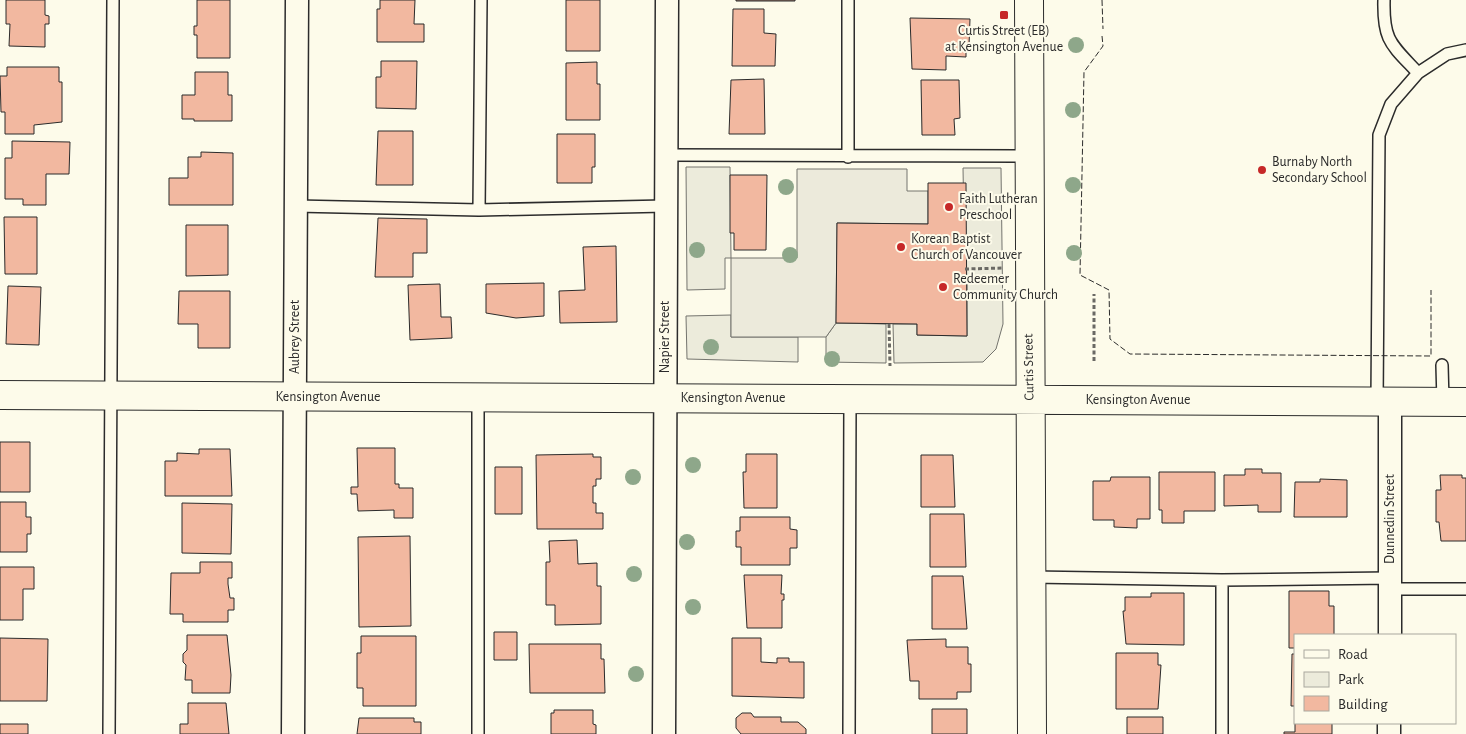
<svg xmlns="http://www.w3.org/2000/svg" width="1466" height="734" viewBox="0 0 1466 734" font-family="'Alegreya Sans',sans-serif">
	<rect width="100%" height="100%" fill="#fdfbea"/>
	<!-- green -->
	<path fill="#ecebdb" stroke="#74746e" d="M686,167H730L731,258H725V289L687,290Z
		M963,168H1001L1003,324L996,349L983,362L894,363L893,324H917V335L967,336V283L965,282Z
		M731,315V337H798V362L687,359L686,316Z
		M836,323L886,324V363L826,362V337Z"/>
	<!-- parking -->
	<path fill="#eceadb" stroke="#74746e" d="M797,169H907V191H928V224L837,223L836,323L826,337H731V258H797Z"/>
	<!-- building -->
	<path fill="#f2b8a0" stroke="#2b2b2b" d="M6,0H45V15L49,16V24H45V47L9,46L10,24H6Z
		M197,0H230V58H197V35H194V26H197Z
		M380,0H415L414,24H424V42H377V9H380Z
		M566,0H600V51H566Z
		M736,0H795V1H736Z
		M733,9H764V33L776,34L775,66H732Z
		M910,18L970,19L969,46H966V57L946,56V70L912,69Z
		M381,61H417L416,109L376,108V77H381Z
		M597,62V84H600V120H566V63Z
		M7,67H59V82H62V122L34,125V134H5V112H1L0,76H7Z
		M195,72H228V95H232V121H194V119H182V95H195Z
		M764,79L765,134H729L731,80Z
		M921,80H959L960,118L954,119L955,135H922Z
		M378,131H413V185H376Z
		M557,134H595V167H592V183H557Z
		M12,141L70,142L69,174H46V205H23V199H5V158H12Z
		M201,152L233,153V205H169V178H188V157H201Z
		M730,175H767L766,250H734V233H730Z
		M928,183H966L967,336L917,335V324L836,323L837,223L928,224Z
		M4,217H37V274H5Z
		M378,218L427,219V253H413V277H375Z
		M186,225H228V275L186,276Z
		M616,246L617,322L560,323L559,291L585,290L583,247Z
		M544,283V316L516,318L486,313V284Z
		M440,284L441,317H451L452,338L410,340L408,285Z
		M8,286L41,287L39,345L6,344Z
		M179,291H230V348H198V324H178Z
		M0,442H30V492H0Z
		M357,448H395V484H399V488H413V518H394V510L358,511L357,494H351V487H358Z
		M199,449H230L232,496H165V461H177V453L199,454Z
		M593,454V457H601V479H596V486H593V503H596V513H603V529H537L536,455Z
		M746,454H777V508H744L743,472H746Z
		M921,455H953L955,507H921Z
		M495,467H522V514H495Z
		M1245,469H1262V473H1281V512H1258V505L1224,506V475H1245Z
		M1159,472H1215V511H1184V523H1162V510H1159Z
		M1440,475H1462V478H1466V541H1441L1439,522H1436V490H1441Z
		M1111,477H1150V519H1137V528L1114,527V520H1093V481H1110Z
		M1320,479L1347,480V517H1294L1295,482H1320Z
		M0,502H26V517H31V534H27V552H0Z
		M182,503L232,504L231,554L182,553Z
		M930,514H964L966,567H930Z
		M740,517H790V529L797,530V548H790V565H741V547H736V531H740Z
		M410,536L411,626L359,627L358,537Z
		M577,540L578,564L597,563V586H601V624L555,625V605H546V562H550L549,541Z
		M200,562H232V578H228V584L230,598H234V610H228V622H183V614H170L171,573H200Z
		M0,567H34V589H23V620H0Z
		M744,575H782L781,594H784V600H782V628H747Z
		M932,576H963L967,629H932Z
		M1289,591H1329V606H1334V635H1295V648H1289Z
		M1151,593H1184V645L1126,644L1123,611H1125V597H1151Z
		M494,632H517V660H494Z
		M187,635H227L231,675L230,693H192V680H185L186,665L183,662V654L187,650Z
		M361,636H416V706H363V688H357V653H361Z
		M0,638L48,639L47,701H0Z
		M732,638H761V662L777,663V658H789V662H804V698L732,696Z
		M946,639V647H968V664H971V692H957V699H919V681H910L907,640Z
		M529,644H601V659H604L605,693H530Z
		M1116,653H1158V665H1161L1158,709H1116Z
		M1292,654H1295V706H1291Z
		M188,703H226L229,734H180V724H188Z
		M932,709H967V734H932Z
		M554,710H593V724L596,725V734H551V713H554Z
		M742,713H751L754,717H781V722H798L806,729V734H741L736,728V718Z
		M1127,717H1163V734H1127Z
		M359,718H414V722H421V734H357Z
		M1295,723H1332V734H1284V732H1295Z
		M0,724H28V734H0Z"/>
	<g fill="none" stroke-linecap="round" stroke-linejoin="round">
		<!-- lane casing -->
		<g stroke="#2b2b2b" stroke-width="14">
			<path id="lane" d="M848,0V157
				M1384,0C1383,41 1391,44 1418,73
				M667,155L1029,156
				M296,206L479,210L665,206
				M479,210L481,0
				M1442,365L1443,402
				M478,397V734
				M1377,402L1379,135L1391,104L1418,73L1447,54L1466,50
				M1032,577L1222,580L1390,578
				M1390,589H1466
				M109,734L113,0
				M849,734L850,398
				M1222,734V580"/>
		</g>
		<!-- street casing -->
		<g stroke="#2b2b2b" stroke-width="25">
			<path id="street" d="M1390,635V402
				M293,734L297,0
				M664,734L667,0
				M1389,734V723"/>
		</g>
		<!-- secondary casing -->
		<g stroke="#2b2b2b" stroke-width="30">
			<path id="secondary" d="M1029,0L1032,734
				M0,395L1466,402"/>
		</g>
		<!-- path -->
		<path stroke="#6a6964" stroke-width="3" stroke-dasharray="4 2.5" stroke-linecap="butt" d="M965,269L1004,268
			M889,324L890,366
			M1094,361V294"/>
		<!-- lane -->
		<use href="#lane" stroke="#fdfbea" stroke-width="11"/>
		<!-- street -->
		<use href="#street" stroke="#fdfbea" stroke-width="22"/>
		<!-- secondary -->
		<use href="#secondary" stroke="#fdfbea" stroke-width="28"/>
		<!-- fence -->
		<path stroke="#2b2b2b" stroke-width="1" stroke-dasharray="6 2.5" stroke-linecap="butt" d="M1102,0L1103,29
			M1102,36L1103,46L1084,72L1080,275L1109,290L1110,339L1130,354L1431,356V290"/>
	</g>
	<!-- trees -->
	<g fill="#8ea78a">
		<circle cx="1076" cy="45" r="8"/>
		<circle cx="1073" cy="110" r="8"/>
		<circle cx="1073" cy="185" r="8"/>
		<circle cx="786" cy="187" r="8"/>
		<circle cx="697" cy="250" r="8"/>
		<circle cx="1074" cy="253" r="8"/>
		<circle cx="790" cy="255" r="8"/>
		<circle cx="711" cy="347" r="8"/>
		<circle cx="832" cy="359" r="8"/>
		<circle cx="693" cy="465" r="8"/>
		<circle cx="633" cy="477" r="8"/>
		<circle cx="687" cy="542" r="8"/>
		<circle cx="634" cy="574" r="8"/>
		<circle cx="693" cy="607" r="8"/>
		<circle cx="636" cy="674" r="8"/>
	</g>
	<!-- markers -->
	<g fill="#c62828" stroke="#fdfbea" stroke-width="2">
		<rect x="999" y="10" width="10" height="10" rx="2.5"/>
		<circle cx="1262" cy="170" r="5"/>
		<circle cx="949" cy="207" r="5"/>
		<circle cx="901" cy="247" r="5"/>
		<circle cx="943" cy="287" r="5"/>
	</g>
	<g text-anchor="middle" dominant-baseline="central" stroke-width="4" stroke-linejoin="round" paint-order="stroke">
		<!-- poi labels -->
		<g font-size="14" fill="#2b2b2b" stroke="#fdfbea" text-anchor="start">
			<text x="1004" y="31" text-anchor="middle">Curtis Street (EB)<tspan x="1004" dy="16">at Kensington Avenue</tspan></text>
			<text x="1272" y="162">Burnaby North<tspan x="1272" dy="16">Secondary School</tspan></text>
			<text x="959" y="199">Faith Lutheran<tspan x="959" dy="16">Preschool</tspan></text>
			<text x="911" y="239">Korean Baptist<tspan x="911" dy="16">Church of Vancouver</tspan></text>
			<text x="953" y="279">Redeemer<tspan x="953" dy="16">Community Church</tspan></text>
		</g>
		<!-- street labels -->
		<g font-size="14" fill="#2b2b2b" stroke="#fdfbea">
			<text transform="translate(295 337) rotate(-90)">Aubrey Street</text>
			<text transform="translate(665 337) rotate(-90)">Napier Street</text>
			<text transform="translate(1029 367) rotate(-91)">Curtis Street</text>
			<text x="328" y="397">Kensington Avenue</text>
			<text x="733" y="398">Kensington Avenue</text>
			<text x="1138" y="400">Kensington Avenue</text>
			<text transform="translate(1390 519) rotate(-90)">Dunnedin Street</text>
		</g>
	</g>
	<!-- legend -->
	<rect x="1294" y="634" width="162" height="90" fill="#fdfbea" stroke="#a9a89e"/>
	<rect x="1304" y="650" width="25" height="8" fill="#fdfbea" stroke="#a9a89e"/>
	<text x="1338" y="659" font-size="15" fill="#2b2b2b">Road</text>
	<rect x="1304" y="672" width="25" height="15" fill="#ecebdb" stroke="#a9a89e"/>
	<text x="1338" y="684" font-size="15" fill="#2b2b2b">Park</text>
	<rect x="1304" y="696" width="25" height="15" fill="#f2b8a0" stroke="#a9a89e"/>
	<text x="1338" y="709" font-size="15" fill="#2b2b2b">Building</text>
</svg>
